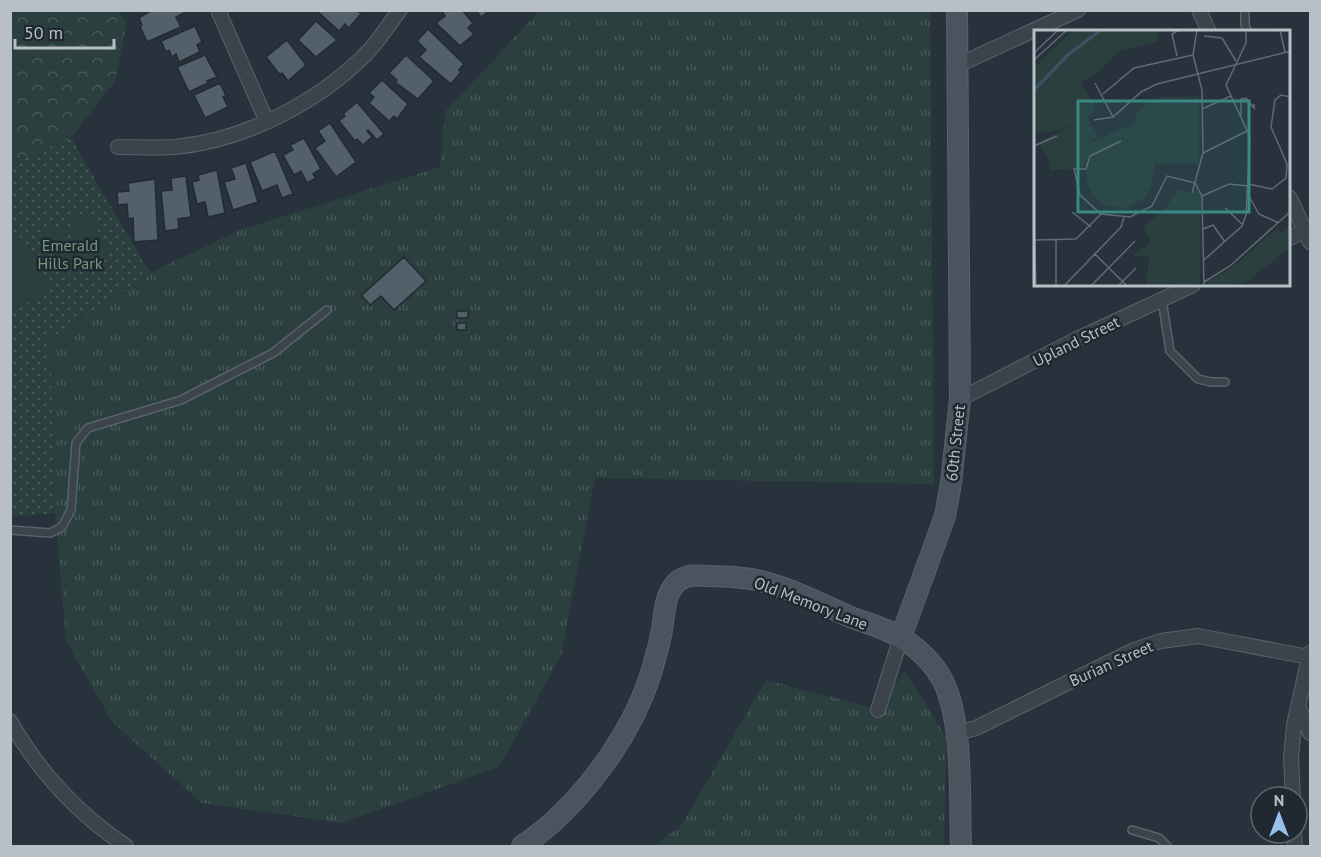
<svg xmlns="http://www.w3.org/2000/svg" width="1321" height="857" viewBox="0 0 1321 857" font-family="'PT Sans',sans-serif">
	<defs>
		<pattern id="grass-tufts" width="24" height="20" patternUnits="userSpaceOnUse" patternTransform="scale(1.5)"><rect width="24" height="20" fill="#2a3f3e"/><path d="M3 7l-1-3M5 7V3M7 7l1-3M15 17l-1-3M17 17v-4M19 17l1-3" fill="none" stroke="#475958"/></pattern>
		<pattern id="forest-crowns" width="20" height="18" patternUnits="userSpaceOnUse" patternTransform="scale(1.5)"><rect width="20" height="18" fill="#2a3f3e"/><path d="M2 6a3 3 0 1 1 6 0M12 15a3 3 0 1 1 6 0" fill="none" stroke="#475958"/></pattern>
		<pattern id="park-dots" width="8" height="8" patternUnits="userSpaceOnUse" patternTransform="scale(1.5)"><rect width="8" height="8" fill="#2a3f3e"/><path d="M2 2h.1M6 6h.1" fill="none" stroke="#475958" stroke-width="1.8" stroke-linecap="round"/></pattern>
	</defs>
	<rect width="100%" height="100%" fill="#27323c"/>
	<!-- grass -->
	<path fill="url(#grass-tufts)" d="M539,11H930L934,484L595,478L561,656L499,767L342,823L202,803L112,722L66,641L55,513L50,339L150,273L240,230L440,167L445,112Z
		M905,671L946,737L944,846H654L681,826L766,680L878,709Z"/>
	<!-- forest -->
	<path fill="url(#forest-crowns)" d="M11,11H119L127,23L115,81L71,138L11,163Z"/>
	<!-- park -->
	<path fill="url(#park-dots)" d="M71,138L150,273L50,339L55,513L11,517V163Z"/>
	<!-- pitch -->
	<path fill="#2a3f3e" d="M88,211L109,254L90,263L69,221Z
		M62,225L82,267L63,276L42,234Z
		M22,237L49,292L13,310L10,306L11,243Z"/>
	<!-- building -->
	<path fill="#535f69" stroke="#222b33" stroke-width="1.5" d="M152,10H188V11L176,17L181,27L147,42L140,26L142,25L139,18Z
		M357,10L361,14L349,28L345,24L339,31L317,11Z
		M445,10H462L473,23L468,28L474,34L460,46L436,23L445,16L443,13Z
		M476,10H490L481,17Z
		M316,21L337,40L316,57L298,40Z
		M195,26L202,42L197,45L200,52L179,62L176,54L172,57L169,50L166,52L161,41Z
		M428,29L464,64L459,70L461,72L451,84L419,57L426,50L417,41Z
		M287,40L306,65L288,81L282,73L280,75L266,57Z
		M205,55L217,77L207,81L208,83L189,92L177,67Z
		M406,55L434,81L418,99L395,82L397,80L389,73Z
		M382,80L408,104L397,119L394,116L389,121L369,103L374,97L369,93Z
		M220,83L226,96L223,97L228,107L205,118L194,95Z
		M357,102L384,134L377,140L368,130L367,131L372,137L363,145L357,139L355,141L339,121L345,116L343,114Z
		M330,123L356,162L336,177L315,148L325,141L318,131Z
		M304,138L321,169L313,174L316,178L307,183L301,171L294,175L283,155L293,150L290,145Z
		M275,151L293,194L282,198L277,185L262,191L250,162Z
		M246,163L258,202L233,210L224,182L235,179L231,168Z
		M217,170L225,213L208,217L205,202L197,204L192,182L199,180L198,175Z
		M186,176L191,217L178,219L179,229L165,231L161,191L172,190L171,178Z
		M155,179L158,240L134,242L133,218L128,219L127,204L118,205L117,192L129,191L128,183Z
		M404,257L426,281L394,310L381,296L370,305L362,296L363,294Z
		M457,311H468V318H457Z
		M457,323H466V330H457Z"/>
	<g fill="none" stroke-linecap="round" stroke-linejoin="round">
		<!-- lane casing -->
		<g stroke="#59626a" stroke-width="10">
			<path id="lane" d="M1245,10V25L1248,32
				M1162,300L1170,351L1198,379L1211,382H1225
				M10,530L50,533L62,527L71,510L76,443L88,428L181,400L273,353L327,310
				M1132,830L1159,838L1167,846"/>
		</g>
		<!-- street casing -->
		<g stroke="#59626a" stroke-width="16">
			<path id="street" d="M218,10L267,122
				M1199,10L1209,32
				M958,65L1078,10
				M118,147C137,147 155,148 174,147C244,141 317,103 366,54C379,41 389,24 400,10
				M1290,198L1310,242
				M1290,238L1305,230
				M960,399L1077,339L1193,285
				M1298,706L1310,733
				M878,710L901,637
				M10,721C39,772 78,814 126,846
				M957,733L976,728L1134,650L1161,641L1198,636L1309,657
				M1293,797L1291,758L1294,725L1310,653
				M1294,833L1295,846"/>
		</g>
		<!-- secondary casing -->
		<g stroke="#59626a" stroke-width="22">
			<path id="secondary" d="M901,637L945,516L951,483L960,399L957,10
				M522,846C579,808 632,736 652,670C655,658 659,646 661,635C665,617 663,597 676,583C685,574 698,575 710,576C724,576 737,577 751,579C786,585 820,604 853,618C869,624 888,629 903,639C920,650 933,662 943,681C964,724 959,798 961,846"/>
		</g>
		<!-- lane -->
		<use href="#lane" stroke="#3b444c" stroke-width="7"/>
		<!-- street -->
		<use href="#street" stroke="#3b444c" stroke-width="14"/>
		<!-- secondary -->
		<use href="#secondary" stroke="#4a545f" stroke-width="20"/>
	</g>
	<g text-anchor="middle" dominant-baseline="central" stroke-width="5" stroke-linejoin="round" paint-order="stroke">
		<!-- park labels -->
		<g font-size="16" fill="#789a7c" stroke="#202931">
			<text x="70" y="245">Emerald<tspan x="70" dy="18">Hills Park</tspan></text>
		</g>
		<!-- street labels -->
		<g font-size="16" fill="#b7bfc7" stroke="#202931">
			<text transform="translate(1076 341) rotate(-26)">Upland Street</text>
			<text transform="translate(955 443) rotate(-84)">60th Street</text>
			<text transform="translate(811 603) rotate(21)">Old Memory Lane</text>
			<text transform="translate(1111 663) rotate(-24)">Burian Street</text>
		</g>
	</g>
	<!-- overview -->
	<g transform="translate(1034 30)">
		<rect width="256" height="256" fill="#27323c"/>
		<path d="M39,0H64L58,8L69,0H122L124,12L86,21L57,48L47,52L51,60L30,70H17L10,66L14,49L0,62V38ZM165,66V134L121,133L117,156L109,170L89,178L70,175L59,164L53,154L51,115L101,93L102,85L114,72L128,67ZM161,158L167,166L166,256H112L115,226H100L116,212L109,197L132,178L144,159L158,163Z" fill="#2a3f3e"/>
		<path d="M13,49L29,54L11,67L30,70L51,60L61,74L59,81L53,89L24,101L1,104L0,62ZM256,194V218L211,253L173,256V252L199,237L242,199L248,202Z" fill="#2a3f3e"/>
		<path d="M53,89L64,106L51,115V137L16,141L15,129L4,112Z" fill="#2a3f3e"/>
		<path fill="none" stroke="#3f5263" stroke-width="3" d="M0,60L35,24L67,0"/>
		<path fill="none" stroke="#616a74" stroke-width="1.5" d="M246,0L251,22M170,6L188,8L202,31M0,23L24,0M143,26L138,4L145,0M0,30L33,0M61,53L79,87M69,64L100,38L159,25M168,79L197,66M207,85V69L212,68L220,78V74M60,90L79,87L107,62L123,54L257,21M87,111L56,126L52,139H40L46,165L67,184L96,187L118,176L133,146L161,153L168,166L170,256M0,116L23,106M169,123L213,101M214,154L238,159L252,148L253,134L237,97L241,70L247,65L257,67M158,163L169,123L168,60L159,25L163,0M213,163L225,184L245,193M168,166L195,154L214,156M191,178L209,195M38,182L57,197M0,188L2,256M169,199L179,195L191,212M2,210L42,209L67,184M60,223L93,256M170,230L208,196L212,185L216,107L192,55L212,13V0M170,252L196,236L257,181M22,256V210M30,256L87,197L90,187M57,256L101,211M84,256L102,238"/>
		<path fill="#398884" fill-opacity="0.15" stroke="#398884" stroke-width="3" d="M44,71H215V182H44Z"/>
		<rect width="256" height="256" fill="none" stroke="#b7bfc7" stroke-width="3"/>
	</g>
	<!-- border -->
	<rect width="1321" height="857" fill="none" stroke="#b7bfc7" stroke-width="24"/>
	<!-- north arrow -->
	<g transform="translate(1279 815)"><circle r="28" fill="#202931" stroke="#5c656d" stroke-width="1.5"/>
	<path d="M0-4.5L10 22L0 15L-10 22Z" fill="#97c1ec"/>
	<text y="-9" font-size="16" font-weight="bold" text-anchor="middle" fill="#b7bfc7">N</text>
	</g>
	<!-- scale -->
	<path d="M15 39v9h99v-9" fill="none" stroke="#b7bfc7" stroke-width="3"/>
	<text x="24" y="39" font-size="18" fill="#b7bfc7" stroke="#202931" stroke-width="4.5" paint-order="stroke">50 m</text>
</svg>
